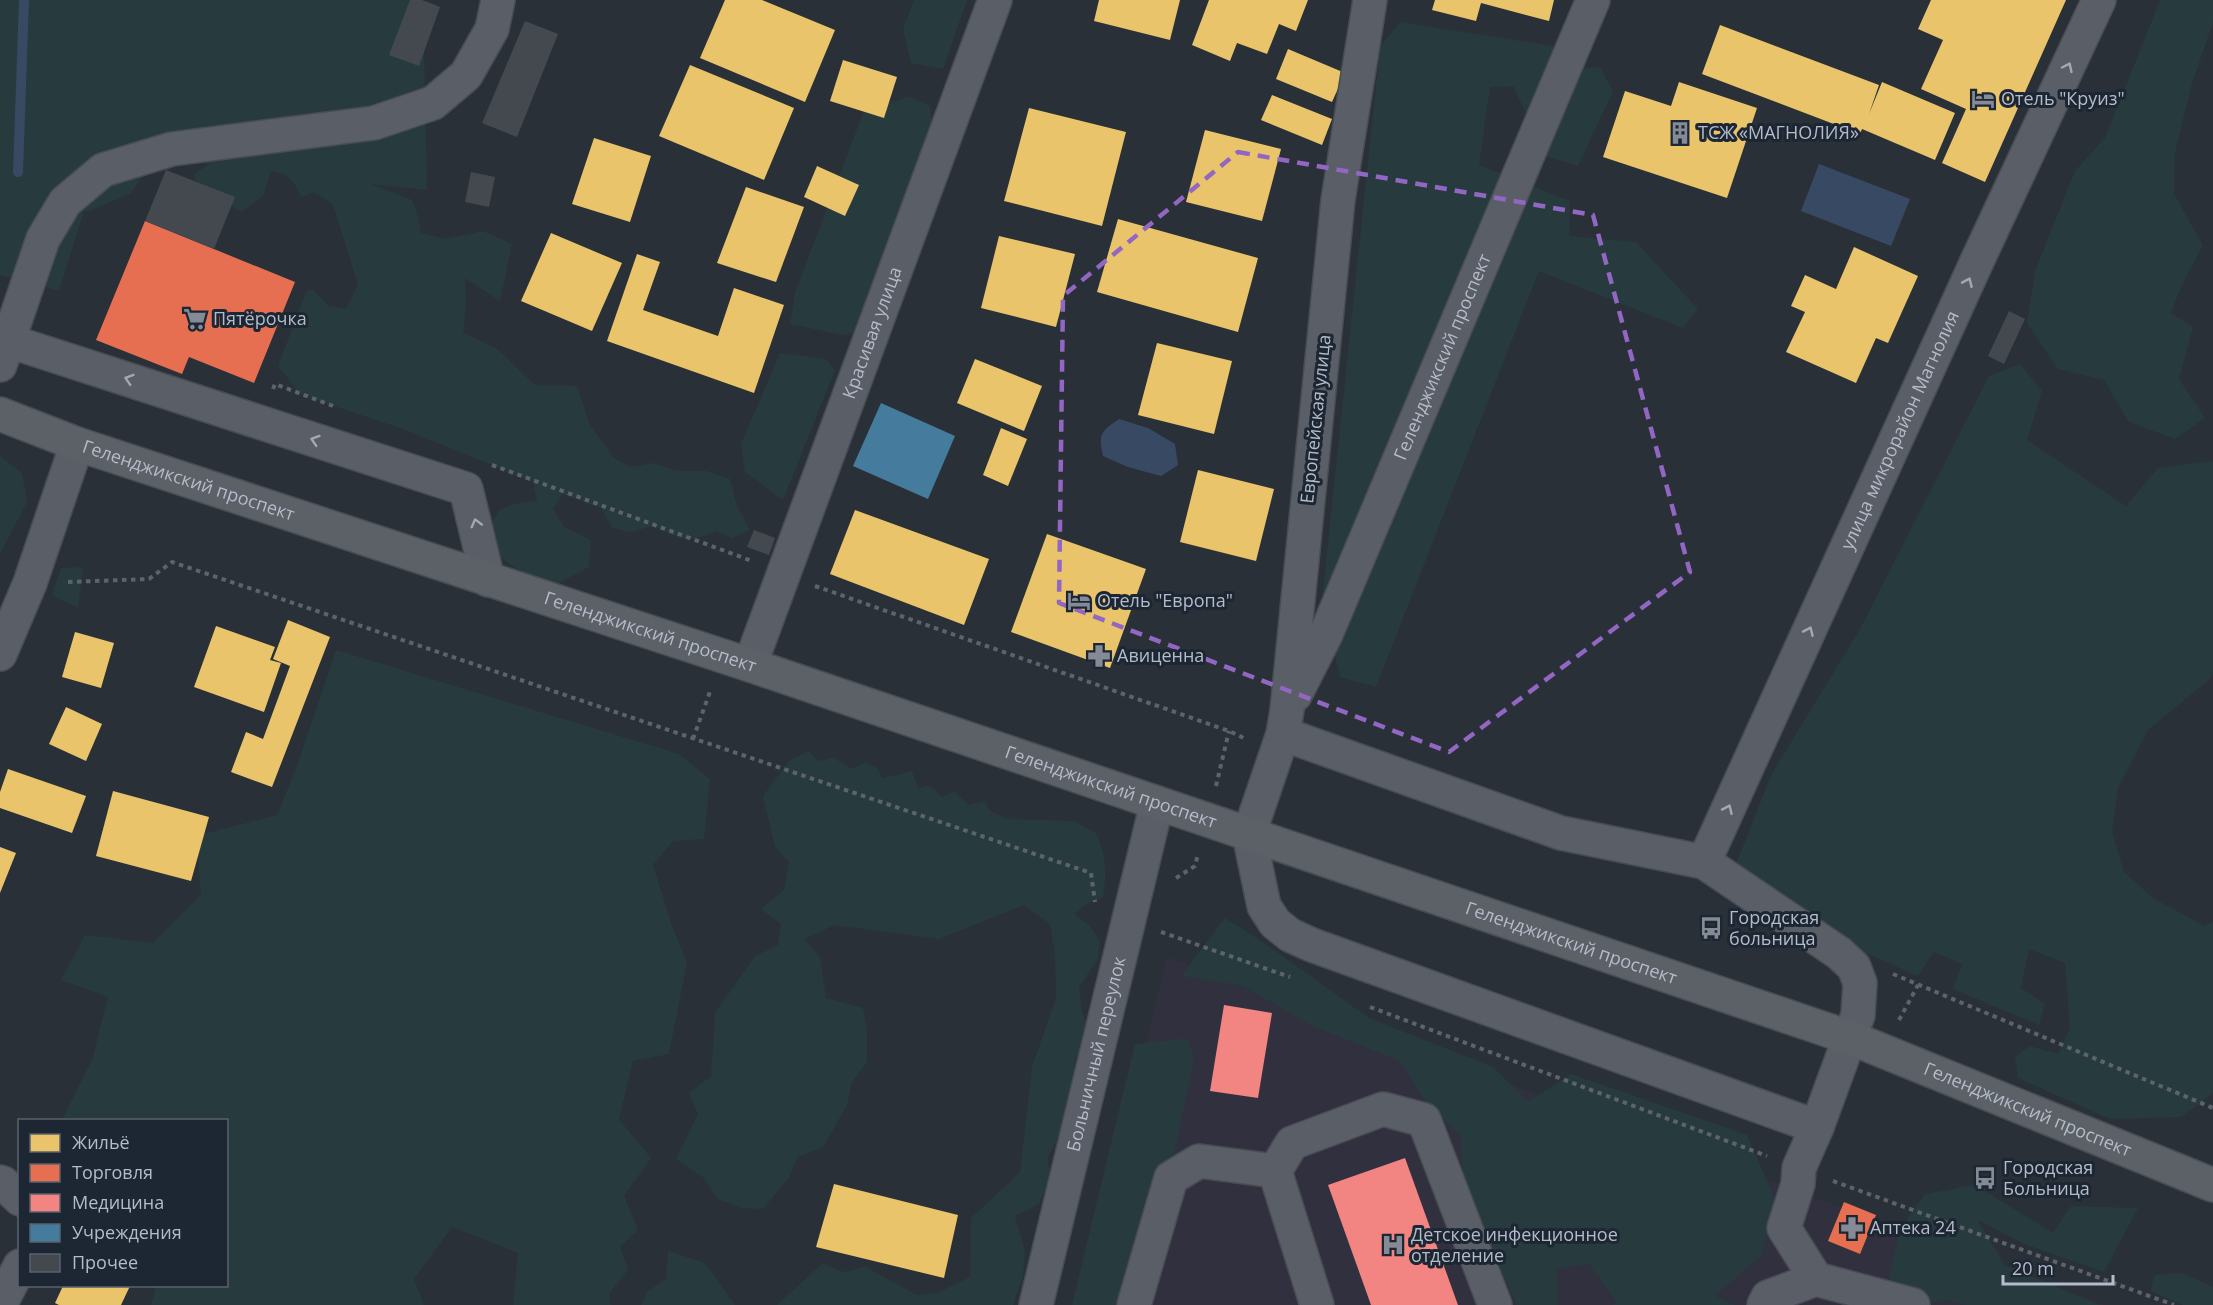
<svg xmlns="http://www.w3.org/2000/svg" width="2213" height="1305" font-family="'Open Sans',sans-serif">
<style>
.medical{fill:#31303e}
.green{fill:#273a3e}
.water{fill:#384963}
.homes{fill:#e9c46a}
.shops{fill:#e76f51}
.health{fill:#f28482}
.public{fill:#457b9d}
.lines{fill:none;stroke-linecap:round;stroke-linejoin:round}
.stream{stroke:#384963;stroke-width:10}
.building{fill:#444950}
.minor-casing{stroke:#484c53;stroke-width:36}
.major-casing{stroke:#484c55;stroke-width:36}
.path{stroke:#5d636a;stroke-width:4;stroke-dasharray:4.5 4.5;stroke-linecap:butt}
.minor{stroke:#5a5e66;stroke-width:33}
.major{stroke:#5c6168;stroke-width:33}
.oneway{stroke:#a2a9b5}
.marked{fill:none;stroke:#9266c3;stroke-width:4.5;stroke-dasharray:12 8;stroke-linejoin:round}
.labels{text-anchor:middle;stroke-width:6;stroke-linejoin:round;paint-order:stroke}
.poi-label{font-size:18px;fill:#b4bcc9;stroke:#1d2633;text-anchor:start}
.street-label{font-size:18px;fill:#b4bcc9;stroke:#1d2633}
</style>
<rect width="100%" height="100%" fill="#2a3038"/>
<!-- medical -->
<polygon class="medical" points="1167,957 2105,1305 1083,1305"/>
<!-- green -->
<g class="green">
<path d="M0,0H423L427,190L371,184L412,200L418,217L421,233L446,239L483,231L512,244L500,301L465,278L466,305L463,333L496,348L535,385L577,386L590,425L614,458L630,467L653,463L676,471H706L730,479L737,506L750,530L732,538L717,531C685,544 684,541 654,526L629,532L612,528L601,508L562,494L553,509L564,527L591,540L589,567L553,586L513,567L484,543C499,505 497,506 537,501L533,482L406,430L301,395L278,366L307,290H314L328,306L346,309L358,285L333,205L314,192L301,197C295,183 288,172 271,171L263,196L242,212L201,189L193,175L210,163L158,156L130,194L86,212L84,211L59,291L0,275Z"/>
<polygon points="914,0 967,0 943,69 911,63 903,29"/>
<polygon points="2160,0 2213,0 2213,22 2191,87 2175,153 2174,194 2203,245 2181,287 2171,313 2193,327 2179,379 2205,418 2175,439 2129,422 2104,380 2058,369 2027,323 2035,271 2075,171 2105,138"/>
<polygon points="1400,22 1553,46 1567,70 1600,67 1613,91 1578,166 1546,156 1513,86 1490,87 1479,165 1570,201 1569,236 1636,242 1698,309 1683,328 1539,271 1376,687 1340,677 1322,600 1380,47"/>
<polygon points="910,97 930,106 932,123 854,332 843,335 790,324 795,293 865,108"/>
<polygon points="780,353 826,359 835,370 783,500 745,472 741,444"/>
<polygon points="2020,364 2042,391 2027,440 2126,506 2158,468 2213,461 2213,674 2211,678 2148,730 2118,788 2112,832 2124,872 2153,898 2204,926 2213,921 2213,1093 2181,1117 2110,1119 2018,1078 2015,1057 2030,1046 2058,1054 2070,1028 2065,963 2029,949 2021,988 2045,1004 2039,1025 1953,989 1962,964 1934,952 1918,976 1861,951 1733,872 1771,775 1859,631 1989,376"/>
<polygon points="0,456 22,473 27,502 0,554"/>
<polygon points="83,567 78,608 52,595 61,568"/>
<polygon points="336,650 679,754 710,779 704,839 673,841 653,865 672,926 687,962 669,1054 633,1061 619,1119 651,1158 624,1196 638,1230 620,1247 628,1270 609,1294 611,1305 513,1305 518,1253 452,1227 414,1279 424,1305 151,1305 156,1286 226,1286 226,1120 71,1120 63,1118 92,1060 108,997 61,980 85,935 153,943 201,895 196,836 277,815 297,766"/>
<path d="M808,751L819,761L834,758L852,769L865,762L877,768L883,778L912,771L918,788L930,785L942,797L954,791L969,805L985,801L989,810L1006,819L1074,821L1096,833C1106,855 1107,874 1103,897L1085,905L1075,914L1090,926L1100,941L1098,959L1079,987L1082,1012L1089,1029L1075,1061L1073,1083L1063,1128L1047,1159C1054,1177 1046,1187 1039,1204L1015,1216L1025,1251L1023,1276L1013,1305H777L823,1263L843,1272L866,1267L917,1295L939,1292L970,1277L971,1218L1020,1172L1032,1067L1056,998L1055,955L1050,924L1024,905L939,939L834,925L805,939L820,958L826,998L863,1008L867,1031V1062L852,1082L847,1105L824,1146L798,1157L788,1179L763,1209L741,1208L718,1199L704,1178L676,1159L698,1114L689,1093L711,1076L715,1013L755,956L778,945L781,924L761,909L784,890L789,862L775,847L763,796L789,761Z"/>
<polygon points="1225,918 1257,938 1369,1018 1493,1067 1528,1102 1571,1074 1747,1135 1776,1202 1761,1256 1715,1296 1736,1305 1613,1305 1616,1302 1589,1264 1557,1269 1557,1305 1517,1305 1464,1187 1460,1135 1425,1101 1400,1061 1310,1025 1243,986 1181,976"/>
<polygon points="1188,1038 1194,1060 1142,1305 1072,1305 1135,1044"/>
<polygon points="1975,1185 2053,1233 2071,1206 2138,1208 2104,1272 2024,1244 1978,1220 2005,1265 2100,1305 1965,1305 1950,1300 1918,1303 1889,1279 1900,1229 1925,1194"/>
<polygon points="668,1251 705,1263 735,1305 641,1305 648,1291 666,1279"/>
<polygon points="2182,1273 2213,1287 2213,1305 2183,1305 2151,1291 2154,1275"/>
</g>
<!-- water -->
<g class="water">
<polygon points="1819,164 1910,199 1891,246 1801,211"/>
<path d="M1119,419L1148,428L1175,444L1178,465L1161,476L1128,467L1103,456C1098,434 1101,431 1119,419Z"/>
</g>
<!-- homes -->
<g class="homes">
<polygon points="725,0 762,0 835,30 805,102 700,58"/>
<polygon points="1099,0 1180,0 1170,40 1094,21"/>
<polygon points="1209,0 1308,0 1296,31 1279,24 1267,54 1237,43 1230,61 1192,45"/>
<polygon points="1435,0 1554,0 1549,21 1481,3 1476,21 1432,10"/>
<polygon points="1931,0 2066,0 1985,182 1942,163 1966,109 1921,89 1943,40 1918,29"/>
<polygon points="1720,25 1879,85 1869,114 1882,82 1955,113 1935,160 1862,129 1860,134 1702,74"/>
<polygon points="1288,49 1345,73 1332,102 1276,79"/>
<polygon points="843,60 897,77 884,118 830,101"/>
<polygon points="690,65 794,108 764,180 659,136"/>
<polygon points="1679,82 1757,108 1727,198 1603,157 1625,91 1671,106"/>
<polygon points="1272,95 1332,119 1322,145 1261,120"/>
<polygon points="1029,108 1126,132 1102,226 1004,201"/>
<polygon points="1205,130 1281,149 1262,221 1186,202"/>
<polygon points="594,138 651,156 630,222 572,204"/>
<polygon points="817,166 859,185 845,216 804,197"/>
<polygon points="746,187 804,207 776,282 717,263"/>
<polygon points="1118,219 1258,258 1238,332 1097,292"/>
<polygon points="551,233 622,263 592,331 521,301"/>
<polygon points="999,236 1075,254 1056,327 981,308"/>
<polygon points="1854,247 1918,276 1888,343 1876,338 1856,383 1786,352 1805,312 1791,306 1805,275 1836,289"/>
<polygon points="637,254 660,262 643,310 718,336 734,288 784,305 754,393 607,341"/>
<polygon points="1157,343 1232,361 1214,434 1138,415"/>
<polygon points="975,359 1042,386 1024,431 957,403"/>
<polygon points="1001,428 1027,439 1008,486 983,475"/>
<polygon points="1198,470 1274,489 1256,561 1180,542"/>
<polygon points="855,510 989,559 964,625 830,574"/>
<polygon points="1047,534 1146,569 1110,668 1011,632"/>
<polygon points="288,620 330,637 272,787 231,772 246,732 263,739 290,666 273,659"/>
<polygon points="216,626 275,647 270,660 281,663 264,712 194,687"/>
<polygon points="75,632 114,643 101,688 62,677"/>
<polygon points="66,707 102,724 86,761 49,744"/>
<polygon points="8,769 86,796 72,833 0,808 0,792"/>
<polygon points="113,791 209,817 191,881 96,856"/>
<polygon points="0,847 16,853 0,893"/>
<polygon points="834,1184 958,1215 944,1278 816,1247"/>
<polygon points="63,1286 130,1286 121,1305 59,1305 55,1303"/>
</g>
<!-- shops -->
<g class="shops">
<polygon points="145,221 295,282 254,383 189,357 182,374 96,340"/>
<polygon points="1844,1202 1876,1215 1860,1254 1828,1241"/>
</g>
<!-- health -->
<g class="health">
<polygon points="1224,1005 1272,1013 1258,1098 1210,1091"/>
<polygon points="1405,1158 1458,1305 1371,1305 1328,1185"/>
</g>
<!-- public -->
<polygon class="public" points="881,403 955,436 928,499 853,466"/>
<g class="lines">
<!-- stream -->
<polyline class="stream" points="18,172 24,0"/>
</g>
<!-- building -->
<g class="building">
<polygon points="410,0 422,0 440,7 419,66 389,55"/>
<polygon points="525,21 558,34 517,137 482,123"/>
<polygon points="166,170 235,197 214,249 145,221"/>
<polygon points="471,172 495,177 489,207 465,202"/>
<polygon points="2009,311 2025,319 2004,364 1988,356"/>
<polygon points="754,530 775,538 769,555 747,547"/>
</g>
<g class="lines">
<!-- minor casing -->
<g class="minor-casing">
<g id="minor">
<polyline points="1370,0 1338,200 1287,710 1283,734 1249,834 1264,906 1275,923 1290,935 1312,945 1817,1127"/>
<polyline points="9,341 466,489 488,580"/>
<polyline points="0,365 43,239 65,202 103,170 172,149 374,123 433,103 466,75 492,29 498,0"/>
<polyline points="0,654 30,583 77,444"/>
<path id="s1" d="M750,665L995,0"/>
<path id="s2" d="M1295,695L1326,634L1593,0"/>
<polyline points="1283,734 1561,833 1704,862 1839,953 1854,967 1860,983 1858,1015 1817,1127 1799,1168 1798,1184 1784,1228 1816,1279 1913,1305"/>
<path id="s3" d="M1704,862L1978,259L2099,0"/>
<polyline points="0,1182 3,1183 20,1199"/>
<polyline points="0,1305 20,1266"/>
<path id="s4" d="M1036,1305L1157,803"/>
<polyline points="1134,1305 1171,1178 1199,1161 1275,1171"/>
<polyline points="1317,1305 1275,1171 1292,1143 1383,1109 1424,1120 1495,1305"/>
<polyline points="1764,1305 1768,1297 1816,1279"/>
</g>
</g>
<!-- major casing -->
<g class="major-casing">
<g id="major">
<path id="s5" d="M0,414L77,444L750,665L1851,1038L2213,1185"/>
</g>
</g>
<!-- path -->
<g class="path">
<polyline points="273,389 275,384 333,406"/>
<polyline points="492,465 752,561"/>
<polyline points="68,582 149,579 172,562 1091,873 1095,902"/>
<polyline points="815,586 1229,731 1246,739"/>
<polyline points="693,739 711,689"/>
<polyline points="1216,786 1229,731"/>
<polyline points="1176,878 1195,866 1198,854"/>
<polyline points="1161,932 1290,977"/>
<polyline points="1893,974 2213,1108"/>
<polyline points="1370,1007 1767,1156"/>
<polyline points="1899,1020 1918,985"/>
<polyline points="1833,1181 2174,1305"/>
</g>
<!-- minor -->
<use href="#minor" class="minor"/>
<!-- major -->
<use href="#major" class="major"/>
</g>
<!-- one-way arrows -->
<defs><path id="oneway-chevron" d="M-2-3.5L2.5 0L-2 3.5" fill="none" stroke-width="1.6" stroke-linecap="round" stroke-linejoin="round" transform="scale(1.5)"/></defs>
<g class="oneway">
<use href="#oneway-chevron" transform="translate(2068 67) rotate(-65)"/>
<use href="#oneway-chevron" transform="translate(1968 282) rotate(-66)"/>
<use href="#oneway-chevron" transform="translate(129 379) rotate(-162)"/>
<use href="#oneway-chevron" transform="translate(315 440) rotate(-162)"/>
<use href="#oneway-chevron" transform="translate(476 523) rotate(-105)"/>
<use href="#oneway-chevron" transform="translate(1809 631) rotate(-66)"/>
<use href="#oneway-chevron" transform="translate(1728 809) rotate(-66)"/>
</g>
<!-- marked area -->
<path class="marked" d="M1238,152L1593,215L1690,572L1449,752L1059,603L1063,296Z"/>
<!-- icons -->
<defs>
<g id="hotel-bare" transform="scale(1.8)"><path d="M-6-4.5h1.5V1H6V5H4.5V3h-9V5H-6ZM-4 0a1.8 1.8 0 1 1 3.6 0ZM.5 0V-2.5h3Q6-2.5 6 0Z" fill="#848b96" stroke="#1d2633" stroke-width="2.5" paint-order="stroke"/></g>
<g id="building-bare" transform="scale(1.8)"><path d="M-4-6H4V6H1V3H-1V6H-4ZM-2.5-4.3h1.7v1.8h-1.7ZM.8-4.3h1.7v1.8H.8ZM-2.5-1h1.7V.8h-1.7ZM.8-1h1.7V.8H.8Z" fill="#848b96" stroke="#1d2633" stroke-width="2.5" paint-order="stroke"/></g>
<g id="supermarket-bare" transform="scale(1.8)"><path d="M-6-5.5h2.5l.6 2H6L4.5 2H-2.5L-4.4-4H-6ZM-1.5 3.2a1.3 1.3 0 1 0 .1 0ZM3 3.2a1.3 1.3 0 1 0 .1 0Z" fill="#848b96" stroke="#1d2633" stroke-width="2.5" paint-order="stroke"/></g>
<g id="pharmacy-bare" transform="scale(1.8)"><path d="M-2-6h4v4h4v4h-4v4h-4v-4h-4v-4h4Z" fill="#848b96" stroke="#1d2633" stroke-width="2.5" paint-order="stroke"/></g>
<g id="bus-bare" transform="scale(1.8)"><path d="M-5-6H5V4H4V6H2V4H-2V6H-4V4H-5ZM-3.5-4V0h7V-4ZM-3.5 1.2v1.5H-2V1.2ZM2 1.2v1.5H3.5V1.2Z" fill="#848b96" stroke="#1d2633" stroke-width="2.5" paint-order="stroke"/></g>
<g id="hospital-bare" transform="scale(1.8)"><path d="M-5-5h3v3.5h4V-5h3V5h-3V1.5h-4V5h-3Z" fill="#848b96" stroke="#1d2633" stroke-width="2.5" paint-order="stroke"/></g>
</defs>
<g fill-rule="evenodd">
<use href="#hotel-bare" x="1983" y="99"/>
<use href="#building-bare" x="1680" y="133"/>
<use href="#supermarket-bare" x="195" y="319"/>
<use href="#hotel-bare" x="1079" y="601"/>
<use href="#pharmacy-bare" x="1099" y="656"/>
<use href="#bus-bare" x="1711" y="928"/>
<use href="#bus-bare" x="1985" y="1178"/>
<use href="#pharmacy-bare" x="1852" y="1228"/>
<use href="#hospital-bare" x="1393" y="1245"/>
</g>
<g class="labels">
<!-- poi labels -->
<g class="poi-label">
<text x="2001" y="105">Отель "Круиз"</text>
<text x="1698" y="139">ТСЖ «МАГНОЛИЯ»</text>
<text x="213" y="325">Пятёрочка</text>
<text x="1097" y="607">Отель "Европа"</text>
<text x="1117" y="662">Авиценна</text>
<text x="1729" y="924">Городская<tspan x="1729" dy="21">больница</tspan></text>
<text x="2003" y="1174">Городская<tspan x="2003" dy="21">Больница</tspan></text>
<text x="1870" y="1234">Аптека 24</text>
<text x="1411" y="1241">Детское инфекционное<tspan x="1411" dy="21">отделение</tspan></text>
</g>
<!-- street labels -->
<g class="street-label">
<text dy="6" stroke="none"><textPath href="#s1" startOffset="354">Красивая улица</textPath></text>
<text dy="6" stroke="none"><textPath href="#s2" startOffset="369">Геленджикский проспект</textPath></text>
<text transform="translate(1316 419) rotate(-84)" y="6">Европейская улица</text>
<text dy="6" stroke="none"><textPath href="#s3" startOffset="474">улица микрорайон Магнолия</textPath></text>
<text dy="6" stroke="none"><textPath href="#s5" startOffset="200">Геленджикский проспект</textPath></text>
<text dy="6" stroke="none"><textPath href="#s5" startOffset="686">Геленджикский проспект</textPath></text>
<text dy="6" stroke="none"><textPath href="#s5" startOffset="1172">Геленджикский проспект</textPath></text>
<text dy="6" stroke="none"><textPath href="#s5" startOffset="1658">Геленджикский проспект</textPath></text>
<text dy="6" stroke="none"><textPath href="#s4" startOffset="258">Больничный переулок</textPath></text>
<text dy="6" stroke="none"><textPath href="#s5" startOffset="2144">Геленджикский проспект</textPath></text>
</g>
</g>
<!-- legend -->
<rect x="18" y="1119" width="210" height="168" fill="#1d2633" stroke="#59626f" stroke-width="1.5"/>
<rect x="30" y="1134" width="30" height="18" fill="#e9c46a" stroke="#59626f" stroke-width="1.5"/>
<text x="72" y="1149" font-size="18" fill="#b4bcc9">Жильё</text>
<rect x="30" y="1164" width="30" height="18" fill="#e76f51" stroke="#59626f" stroke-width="1.5"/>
<text x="72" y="1179" font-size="18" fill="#b4bcc9">Торговля</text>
<rect x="30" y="1194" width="30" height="18" fill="#f28482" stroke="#59626f" stroke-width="1.5"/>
<text x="72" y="1209" font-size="18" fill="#b4bcc9">Медицина</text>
<rect x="30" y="1224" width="30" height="18" fill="#457b9d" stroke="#59626f" stroke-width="1.5"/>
<text x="72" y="1239" font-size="18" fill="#b4bcc9">Учреждения</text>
<rect x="30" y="1254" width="30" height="18" fill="#444950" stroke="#59626f" stroke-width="1.5"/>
<text x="72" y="1269" font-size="18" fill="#b4bcc9">Прочее</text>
<!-- scale -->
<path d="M2003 1275v9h110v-9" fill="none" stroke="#b4bcc9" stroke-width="3"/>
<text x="2012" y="1275" font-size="18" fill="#b4bcc9" stroke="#1d2633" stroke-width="4.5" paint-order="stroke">20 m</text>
</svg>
